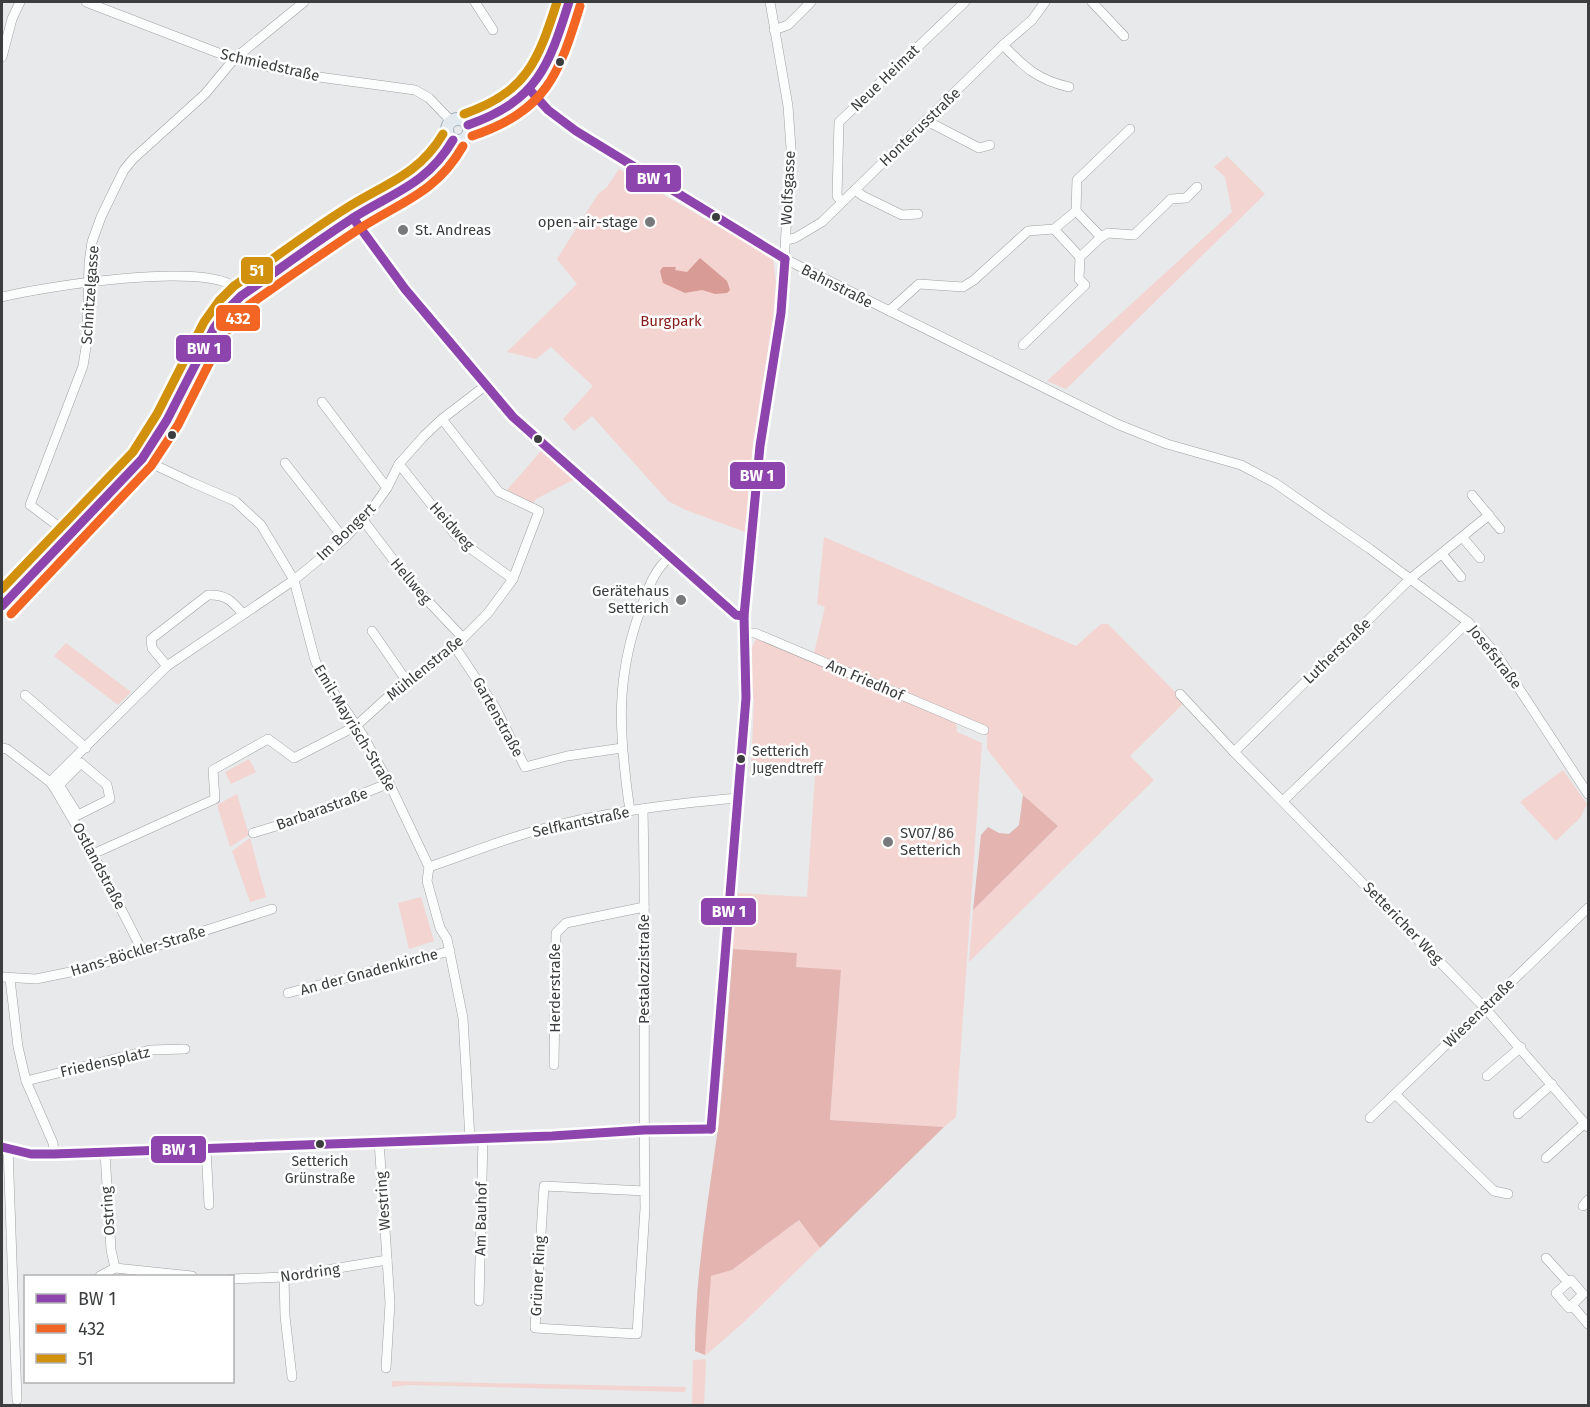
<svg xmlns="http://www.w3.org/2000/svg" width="1590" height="1407" font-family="'Fira Sans',sans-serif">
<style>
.green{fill:#f4d4d1}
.forest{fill:#e4b4b0}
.water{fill:#d89b95}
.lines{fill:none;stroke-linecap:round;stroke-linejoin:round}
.minor-casing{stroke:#9fa1a2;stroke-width:10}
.major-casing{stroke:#a2b1bb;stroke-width:14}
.minor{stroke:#fbfcfc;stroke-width:9}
.major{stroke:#e2eaef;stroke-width:12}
.bus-1-casing{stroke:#fff;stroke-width:14}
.bus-2-casing{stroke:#fff;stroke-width:14}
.bus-3-casing{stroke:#fff;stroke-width:14}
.bus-1{stroke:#8e44ad;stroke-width:9}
.bus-2{stroke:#f26522;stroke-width:9}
.bus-3{stroke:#d1910c;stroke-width:9}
.bus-dot{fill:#3b3d3e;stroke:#fff;stroke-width:2}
.poi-dot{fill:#77797b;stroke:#fff;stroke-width:2}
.labels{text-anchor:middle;stroke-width:5;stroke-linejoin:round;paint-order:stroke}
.bus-label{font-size:14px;fill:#3b3d3e;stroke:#fff;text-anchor:start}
.street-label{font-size:15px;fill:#3b3d3e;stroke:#fff}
.poi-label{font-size:15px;fill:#3b3d3e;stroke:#fff;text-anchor:end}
.park-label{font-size:15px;fill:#851c1a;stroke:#fff}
.line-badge{stroke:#fff;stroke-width:2}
.badge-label{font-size:16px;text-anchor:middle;font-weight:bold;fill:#fff}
</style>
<rect width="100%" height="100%" fill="#e7e9eb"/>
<!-- green -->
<g class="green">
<polygon points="1227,156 1265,194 1066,389 1047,381 1232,212 1225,177 1214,167"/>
<polygon points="619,169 773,258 776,282 773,320 753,443 745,532 686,510 668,501 592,416 574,431 563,419 593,386 551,347 536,359 507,352 577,284 557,259 598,194 607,187"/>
<polygon points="542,450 573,480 536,499 533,504 507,490"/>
<polygon points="824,537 1076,646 1101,624 1108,624 1185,702 1130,756 1154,780 969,962 973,910 1058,826 1023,795 987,749 987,728 814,653 825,607 817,604"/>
<polygon points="757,637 956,722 957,732 982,743 956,1117 944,1127 830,1120 841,971 795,967 797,954 733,949 734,919 738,893 807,897 815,775 751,770 754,699 749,688 751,649"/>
<polygon points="66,643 131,692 118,705 54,656"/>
<polygon points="249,759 256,772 231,784 225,772"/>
<polygon points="1563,770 1587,804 1580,818 1556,841 1520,802"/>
<polygon points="237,794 249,835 230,847 217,805"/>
<polygon points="250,838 266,897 250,902 232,851"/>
<polygon points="421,897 434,941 409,949 398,903"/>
<polygon points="799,1220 820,1248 744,1322 705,1356 710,1276 732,1270"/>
<polygon points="706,1359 704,1405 692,1405 693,1360"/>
<polygon points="392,1381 686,1387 685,1392 409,1385 392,1387"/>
</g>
<!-- forest -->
<g class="forest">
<polygon points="1023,795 1058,826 973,910 981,835 988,827 999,833 1009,834 1019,825"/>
<path d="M733,949L797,953L796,967L841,970L830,1120L944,1127L820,1248L799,1220L732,1270L711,1276L705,1355L695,1351C695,1276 708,1202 718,1128C725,1069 728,1009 733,949Z"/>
</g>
<!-- water -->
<polygon class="water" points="700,258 727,281 730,290 727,293 715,294 702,290 685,293 663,283 660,271 663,267 676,267 675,270 687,272"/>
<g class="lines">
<!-- minor casing -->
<g class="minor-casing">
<g id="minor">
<polyline points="86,2 234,59 304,75 415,90 429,98 451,121"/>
<polyline points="475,2 493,30"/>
<polyline points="1092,2 1124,36"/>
<polyline points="774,30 788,25 811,2"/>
<path d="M1003,45C1024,67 1038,80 1069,87"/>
<polyline points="2,57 12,19 20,2"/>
<polyline points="529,89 548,110 576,131 785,259 1117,424 1167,444 1241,465 1275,483 1370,549 1468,622 1497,655 1588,794"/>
<polyline points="927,121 979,148 990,145"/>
<polyline points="855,190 863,196 902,215 918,214"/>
<polyline points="842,202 837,196 839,122 965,2"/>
<polyline points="1076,211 1101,237"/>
<polyline points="353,218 405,289 513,417 736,615 744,616"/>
<polyline points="1054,229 1080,257"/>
<polyline points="786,240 795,238 822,222 1003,45 1032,20 1045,2"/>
<path d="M2,297C42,287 204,261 236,288C238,290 239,293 241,296"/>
<polyline points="889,311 919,284 963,287 974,280 1028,231 1054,229 1076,211 1077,180 1130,129"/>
<polyline points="1023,345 1085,285 1079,279 1080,257 1101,237 1108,233 1134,235 1171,199 1186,198 1197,187"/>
<polyline points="322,402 387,488"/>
<polyline points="142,459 191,482 235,501 261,525 294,580 315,660 321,674 362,734 389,783 429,867 427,881 440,928 447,939 463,1018 470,1139"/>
<polyline points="285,463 344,539"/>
<polyline points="399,464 454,533 470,548 513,579"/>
<polyline points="1472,495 1500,529"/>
<polyline points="363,520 411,583 463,638"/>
<polyline points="70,535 30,505 83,366 87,341 89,263 92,242 101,217 116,186 124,170 133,159 205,94 234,59 304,2"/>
<polyline points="1463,538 1480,558"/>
<polyline points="1442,554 1461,577"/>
<polyline points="372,631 408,683"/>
<polyline points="745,633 755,633 984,730"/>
<polyline points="455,647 495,707 525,767 567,756 622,748"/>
<path d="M167,666L152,648L151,639L208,595C226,594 232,601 243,614"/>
<polyline points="1180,694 1234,752 1485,1008 1588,1127"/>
<polyline points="25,695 86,748"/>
<polyline points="2,748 7,749 50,782 55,789 93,854 143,952"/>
<polyline points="1234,752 1410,579 1489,515"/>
<polygon points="81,763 107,785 110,799 78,815 59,785"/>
<polyline points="50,782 167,666 294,580 344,539 372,509 387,488 399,464 424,436 442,419 485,386"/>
<polyline points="1283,801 1468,622"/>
<path d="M643,809C646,942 643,1075 645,1208L637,1334L535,1328L544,1186L645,1191"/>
<path d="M630,811C619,735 614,677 643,603C649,586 655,569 670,557"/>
<polyline points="253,833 306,817 389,783"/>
<polyline points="93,854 215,799 213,770 268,739 294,758 356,726 389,696 455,647 463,638 488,613 513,579 539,511 499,492 442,419"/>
<path d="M429,867C465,855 501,840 538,830C603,812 671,804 738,798"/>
<polyline points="2,977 36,979 85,969 272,909"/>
<polyline points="10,979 18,1047 26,1081 53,1143 54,1154"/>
<polyline points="288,993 450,951"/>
<polyline points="554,1065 556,933 566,923 644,907"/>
<polyline points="1487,1076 1521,1047"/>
<polyline points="26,1081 150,1050 185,1049"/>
<polyline points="1395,1094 1494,1191 1508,1194"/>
<polyline points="1518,1114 1552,1084"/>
<polyline points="1370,1118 1588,908"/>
<polyline points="379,1141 390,1303 386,1368"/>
<polyline points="2,1147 31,1154 54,1154 552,1136 644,1130 711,1129 746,698 744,616 760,446 781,313 791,148 788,106 770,2"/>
<polyline points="8,1148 17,1400"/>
<polyline points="206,1148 209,1205"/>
<polyline points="105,1153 111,1250 115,1268"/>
<polyline points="1546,1158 1585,1123"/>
<polyline points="1583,1206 1588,1200"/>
<polyline points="1546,1258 1568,1282"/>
<polyline points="115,1268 192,1276"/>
<polyline points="100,1276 115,1268"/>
<polyline points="284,1277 285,1316 292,1377"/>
<polyline points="232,1279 284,1277 387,1260"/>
<polygon points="1571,1280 1583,1294 1569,1308 1556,1293"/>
<polyline points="479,1301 483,1138"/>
<polyline points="1572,1305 1588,1324"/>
</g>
</g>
<!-- major casing -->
<g class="major-casing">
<g id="major">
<circle cx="458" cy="130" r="11"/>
<path d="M468,125C502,115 535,92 550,59C558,41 563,21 569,2"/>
<path d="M2,606L142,459L167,420L214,328L228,309L241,296C277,271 314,245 350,220C388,194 431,186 453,140"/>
</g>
</g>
<!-- minor -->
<use href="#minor" class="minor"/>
<!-- major -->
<use href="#major" class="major"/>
<!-- bus-1 casing -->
<g class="bus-1-casing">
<g id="bus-1">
<polyline points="529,89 548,110 576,131 785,259"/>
<path d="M468,125C537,101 549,66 569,2"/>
<polyline points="353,218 405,289 513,417 736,615 744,616"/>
<path d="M2,606L142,459L167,420L214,328L228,309L241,296C277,271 313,244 350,220C391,193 426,186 453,140"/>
<polyline points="711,1129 746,698 744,616 760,446 781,313 785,259"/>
<polyline points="2,1147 31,1154 54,1154 552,1136 644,1130 711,1129"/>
</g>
</g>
<!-- bus-2 casing -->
<g class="bus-2-casing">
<g id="bus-2">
<path d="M472,136C546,111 559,75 580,6"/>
<path d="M11,614L151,466L178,425L224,334L249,305C284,280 320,255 356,231C399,202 435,195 463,146"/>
</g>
</g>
<!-- bus-3 casing -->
<g class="bus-3-casing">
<g id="bus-3">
<path d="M464,114C527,92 538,61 557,2"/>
<path d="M2,589L133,452L157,414L204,322L219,301L234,286C271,261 307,233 345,209C384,184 418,176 443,134"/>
</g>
</g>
<!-- bus-1 -->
<use href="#bus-1" class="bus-1"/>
<!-- bus-2 -->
<use href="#bus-2" class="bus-2"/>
<!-- bus-3 -->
<use href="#bus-3" class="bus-3"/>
</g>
<!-- markers -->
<g class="bus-dot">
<circle cx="560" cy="62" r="5"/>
<circle cx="716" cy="217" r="5"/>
<circle cx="172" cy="435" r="5"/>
<circle cx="538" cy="439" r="5"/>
<circle cx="741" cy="759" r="5"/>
<circle cx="320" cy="1144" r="5"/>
</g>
<g class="poi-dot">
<circle cx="650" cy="222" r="6"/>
<circle cx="403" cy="230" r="6"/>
<circle cx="681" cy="600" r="6"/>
<circle cx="888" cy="842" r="6"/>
</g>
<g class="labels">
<!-- bus labels -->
<g class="bus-label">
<text x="752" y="756">Setterich<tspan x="752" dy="17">Jugendtreff</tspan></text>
<text x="320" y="1166" text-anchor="middle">Setterich<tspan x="320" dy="17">Grünstraße</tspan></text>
</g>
<!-- street labels -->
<g class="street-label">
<text transform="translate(270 65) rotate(13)" y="5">Schmiedstraße</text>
<text transform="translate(885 78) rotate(-44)" y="5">Neue Heimat</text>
<text transform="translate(920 127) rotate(-44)" y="5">Honterusstraße</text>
<text transform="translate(788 188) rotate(-87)" y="5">Wolfsgasse</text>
<text transform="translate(837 286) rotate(27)" y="5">Bahnstraße</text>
<text transform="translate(90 295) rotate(-86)" y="5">Schnitzelgasse</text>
<text transform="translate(452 526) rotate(48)" y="5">Heidweg</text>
<text transform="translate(346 532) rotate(-44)" y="5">Im Bongert</text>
<text transform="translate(411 581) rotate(50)" y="5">Hellweg</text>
<text transform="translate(1337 651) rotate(-44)" y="5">Lutherstraße</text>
<text transform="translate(1495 657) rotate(52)" y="5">Josefstraße</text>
<text transform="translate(425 668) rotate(-39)" y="5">Mühlenstraße</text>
<text transform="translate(865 680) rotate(23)" y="5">Am Friedhof</text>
<text transform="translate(498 717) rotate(61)" y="5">Gartenstraße</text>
<text transform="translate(355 728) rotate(59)" y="5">Emil-Mayrisch-Straße</text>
<text transform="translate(322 809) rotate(-20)" y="5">Barbarastraße</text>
<text transform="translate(581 822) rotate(-12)" y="5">Selfkantstraße</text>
<text transform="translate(99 866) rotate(62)" y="5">Ostlandstraße</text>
<text transform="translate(1403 923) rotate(46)" y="5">Settericher Weg</text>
<text transform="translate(138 951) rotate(-17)" y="5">Hans-Böckler-Straße</text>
<text transform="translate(644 969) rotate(-90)" y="5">Pestalozzistraße</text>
<text transform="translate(369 972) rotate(-15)" y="5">An der Gnadenkirche</text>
<text transform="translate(555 988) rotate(-90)" y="5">Herderstraße</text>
<text transform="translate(1479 1013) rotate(-44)" y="5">Wiesenstraße</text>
<text transform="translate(105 1062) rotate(-13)" y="5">Friedensplatz</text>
<text transform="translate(383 1201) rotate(-94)" y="5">Westring</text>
<text transform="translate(108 1211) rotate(-94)" y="5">Ostring</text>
<text transform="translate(481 1219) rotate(-89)" y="5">Am Bauhof</text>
<text transform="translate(310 1273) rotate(-8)" y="5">Nordring</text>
<text transform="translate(538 1276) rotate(-87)" y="5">Grüner Ring</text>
</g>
<!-- poi labels -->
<g class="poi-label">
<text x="638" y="227">open-air-stage</text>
<text x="415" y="235" text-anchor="start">St. Andreas</text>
<text x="669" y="596">Gerätehaus<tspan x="669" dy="17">Setterich</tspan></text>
<text x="900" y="838" text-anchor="start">SV07/86<tspan x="900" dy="17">Setterich</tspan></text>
</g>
<!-- park labels -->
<g class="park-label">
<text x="671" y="326">Burgpark</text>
</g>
</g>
<g class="line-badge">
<rect x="625" y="164" width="57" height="29" rx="6" fill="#8e44ad"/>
<rect x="240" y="256" width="34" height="29" rx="6" fill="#d1910c"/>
<rect x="215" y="304" width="46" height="28" rx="6" fill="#f26522"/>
<rect x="175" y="334" width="57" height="29" rx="6" fill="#8e44ad"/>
<rect x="729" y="461" width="57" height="29" rx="6" fill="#8e44ad"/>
<rect x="700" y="897" width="57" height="29" rx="6" fill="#8e44ad"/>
<rect x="150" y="1135" width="57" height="29" rx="6" fill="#8e44ad"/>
</g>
<g class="badge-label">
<text x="654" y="184">BW 1</text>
<text x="257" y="276">51</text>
<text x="238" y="324">432</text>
<text x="204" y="354">BW 1</text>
<text x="757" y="481">BW 1</text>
<text x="729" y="917">BW 1</text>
<text x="179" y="1155">BW 1</text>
</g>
<!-- border -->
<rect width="1590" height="1407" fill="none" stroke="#3b3d3e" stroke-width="6"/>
<!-- legend -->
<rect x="24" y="1275" width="210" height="108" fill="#ffffff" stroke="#b1b1b2" stroke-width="1.5"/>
<rect x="36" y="1294" width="30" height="9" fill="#8e44ad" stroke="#b1b1b2" stroke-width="1.5"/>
<text x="78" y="1305" font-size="18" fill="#3b3d3e">BW 1</text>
<rect x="36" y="1324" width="30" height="9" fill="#f26522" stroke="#b1b1b2" stroke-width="1.5"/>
<text x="78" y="1335" font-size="18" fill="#3b3d3e">432</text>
<rect x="36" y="1354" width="30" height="9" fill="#d1910c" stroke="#b1b1b2" stroke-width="1.5"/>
<text x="78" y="1365" font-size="18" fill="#3b3d3e">51</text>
</svg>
